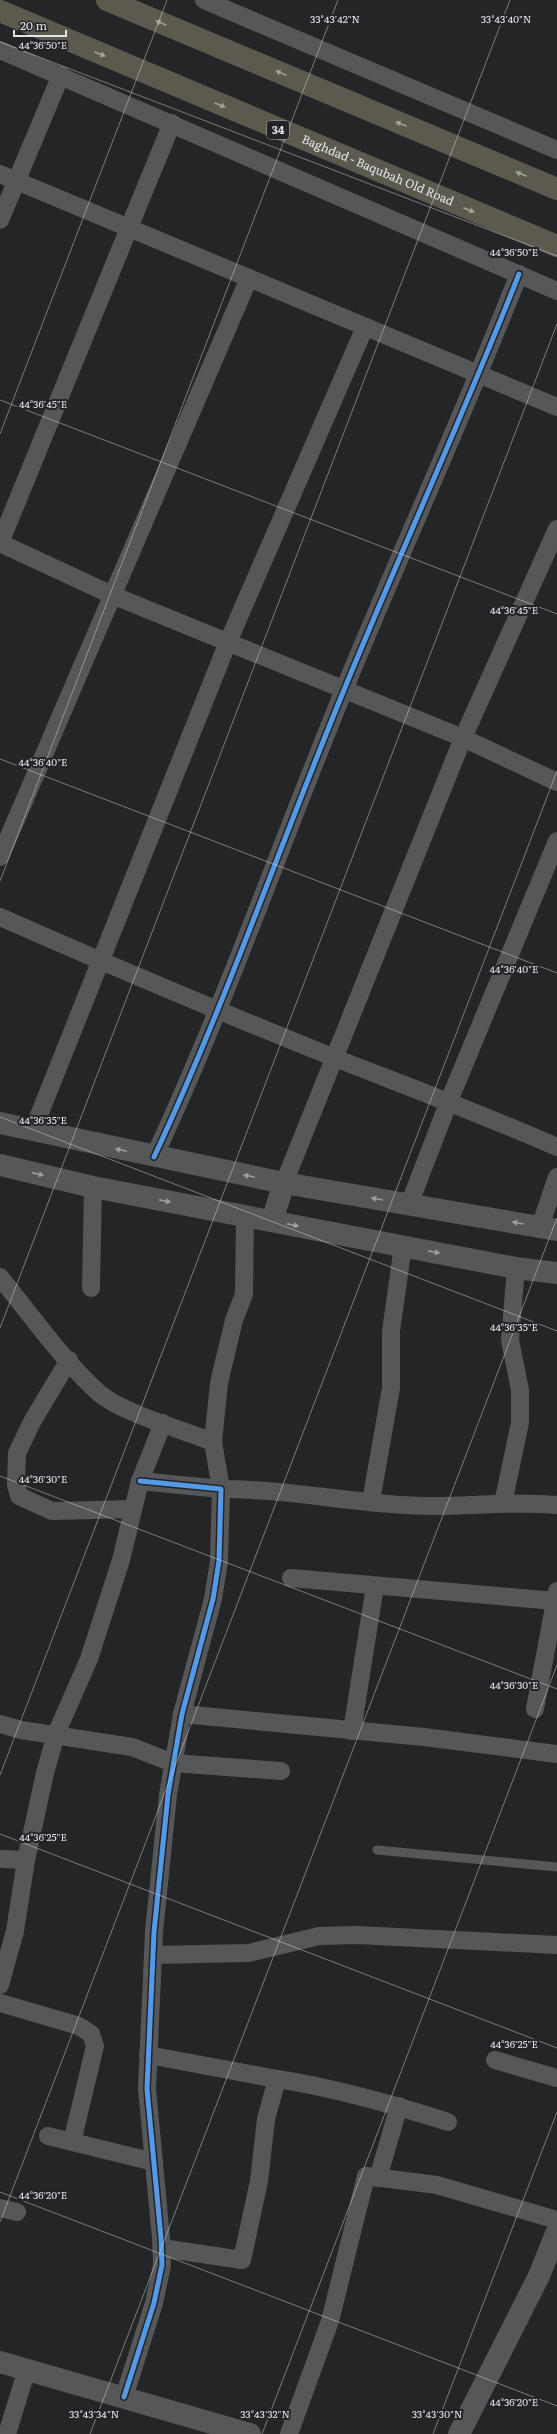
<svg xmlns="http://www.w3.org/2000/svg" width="557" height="2434" font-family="Literata,serif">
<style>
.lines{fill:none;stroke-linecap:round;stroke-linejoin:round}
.service{stroke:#565759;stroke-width:9}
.minor{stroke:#565759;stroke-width:18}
.tertiary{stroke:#565759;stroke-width:22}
.trunk{stroke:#5c5a4e;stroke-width:22}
.cycleway-casing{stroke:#232428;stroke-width:8}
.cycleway{stroke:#5399e6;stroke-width:5}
.oneway{fill:#a0a09b}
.oneway2{fill:#9d9ea0}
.ticks{fill:none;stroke:#e4e5e8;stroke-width:1;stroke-opacity:0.45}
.labels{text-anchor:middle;stroke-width:4;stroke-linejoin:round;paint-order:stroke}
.shield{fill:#232428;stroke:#aaabae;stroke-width:1}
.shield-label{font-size:11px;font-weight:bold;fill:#e4e5e8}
.street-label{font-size:12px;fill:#e4e5e8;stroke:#232428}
.ticks-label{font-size:10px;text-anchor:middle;fill:#e4e5e8;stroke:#232428;stroke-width:4;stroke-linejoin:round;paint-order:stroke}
</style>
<rect width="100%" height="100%" fill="#242527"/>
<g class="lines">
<!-- service -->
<polyline class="service" points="377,1850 557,1867"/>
<!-- minor -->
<g class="minor">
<polyline points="204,0 557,150"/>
<polyline points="0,50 557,291"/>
<polyline points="0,174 557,407"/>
<polyline points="0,220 61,75"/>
<polyline points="0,543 112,595 463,738 557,782"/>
<polyline points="0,543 172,123"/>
<polyline points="0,857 249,278"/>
<path d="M0,917C111,966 223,1013 335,1058C409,1087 484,1115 557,1147"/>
<polyline points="33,1130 228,642 365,327"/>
<path d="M154,1157C225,1005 280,845 344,690C401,551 464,414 519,274"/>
<polyline points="284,1183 463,738 557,529"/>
<polyline points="409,1205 449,1101 557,841"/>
<polyline points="540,1227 557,1177"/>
<path d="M0,1277C30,1314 64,1362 99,1393C122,1413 183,1430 213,1442L221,1489C293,1489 364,1506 436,1506C476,1506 516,1501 557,1505"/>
<polyline points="91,1288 93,1187"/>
<polyline points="69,1360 33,1420 17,1453 16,1485 19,1496 52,1511 133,1509"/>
<polyline points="213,1442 219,1383 234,1320 244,1294 245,1216"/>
<polyline points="371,1501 391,1388 391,1331 403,1246"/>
<polyline points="503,1503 520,1423 520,1390 510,1340 516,1268"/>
<polyline points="291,1578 555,1601"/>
<polyline points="535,1709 557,1591"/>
<polyline points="182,1714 424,1737 557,1754"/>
<polyline points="0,1724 21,1730 132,1747 173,1763 281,1771"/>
<polyline points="352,1731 375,1586"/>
<polyline points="0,1859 26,1860"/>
<polyline points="154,1955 249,1953 319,1936 358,1935 557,1945"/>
<polyline points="0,1985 15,1931 26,1860 45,1773 56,1734 89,1659 121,1560 140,1481 163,1423"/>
<polyline points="0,2003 79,2026 91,2034 95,2046 72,2142"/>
<polyline points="148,2055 277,2079 266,2119 259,2181 242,2260 162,2248"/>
<polyline points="495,2060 557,2078"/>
<path d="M277,2079C336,2088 392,2104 448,2122"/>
<polyline points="48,2136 154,2162"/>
<polyline points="378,2178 399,2106"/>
<polyline points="0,2208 17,2212"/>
<polyline points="124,2397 154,2303 162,2265 161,2238 147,2089 154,1932 168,1795 182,1714 213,1599 219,1561 221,1489 140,1481"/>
<polyline points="7,2434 27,2369"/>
<polyline points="289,2434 330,2321 366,2176 437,2185 557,2220"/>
</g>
<!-- tertiary -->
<g class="tertiary">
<polyline points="0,1123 284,1183 557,1230"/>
<polyline points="0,1165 93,1187 516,1268 557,1273"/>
<polyline points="272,1221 284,1183"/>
<polyline points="0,2362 250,2434"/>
<polyline points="459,2434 539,2276 557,2231"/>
</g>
<!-- trunk -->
<g class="trunk">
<polyline points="107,0 557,189"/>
<path id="s1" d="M0,11L557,246"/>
</g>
<!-- cycleway casing -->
<g class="cycleway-casing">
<g id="cycleway">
<path d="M154,1157C225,1005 280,845 344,690C401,551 464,414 519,274"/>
<polyline points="124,2397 154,2303 162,2265 161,2238 147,2089 154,1932 168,1795 182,1714 213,1599 219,1561 221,1489 140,1481"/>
</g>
</g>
<!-- cycleway -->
<use href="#cycleway" class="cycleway"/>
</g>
<!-- one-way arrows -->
<defs><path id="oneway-solid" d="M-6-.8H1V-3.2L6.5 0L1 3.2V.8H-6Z"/></defs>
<g class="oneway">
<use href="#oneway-solid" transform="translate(161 23) rotate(-157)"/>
<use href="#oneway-solid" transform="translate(100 54) rotate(23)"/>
<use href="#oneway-solid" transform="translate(281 73) rotate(-157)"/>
<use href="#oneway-solid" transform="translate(220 105) rotate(23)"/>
<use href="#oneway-solid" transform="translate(401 124) rotate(-157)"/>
<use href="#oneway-solid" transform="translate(521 174) rotate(-157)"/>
<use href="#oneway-solid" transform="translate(469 210) rotate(23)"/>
</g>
<g class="oneway2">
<use href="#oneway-solid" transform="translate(121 1150) rotate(-168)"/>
<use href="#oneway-solid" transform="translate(38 1174) rotate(13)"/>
<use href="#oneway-solid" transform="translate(249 1176) rotate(-168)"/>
<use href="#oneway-solid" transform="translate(377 1199) rotate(-170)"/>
<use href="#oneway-solid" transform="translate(165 1201) rotate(11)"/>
<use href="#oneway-solid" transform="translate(518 1223) rotate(-170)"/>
<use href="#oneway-solid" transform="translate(293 1225) rotate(11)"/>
<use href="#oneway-solid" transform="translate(434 1252) rotate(11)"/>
</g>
<!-- ticks -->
<path class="ticks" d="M0,42L557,256M0,400L557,614M0,434L167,0M0,759L557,973M0,881L338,0M0,1117L557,1331M0,1328L510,0M0,1476L557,1689M0,1775L557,324M0,1834L557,2048M0,2192L557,2406M0,2222L557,771M90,2434L557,1218M262,2434L557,1665M433,2434L557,2112"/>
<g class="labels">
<!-- shield labels -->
<rect class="shield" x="267" y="121" width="22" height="18" rx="3"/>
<g class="shield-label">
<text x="278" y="134">34</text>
</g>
<!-- street labels -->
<g class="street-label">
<text dy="4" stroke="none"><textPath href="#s1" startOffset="410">Baghdad - Baqubah Old Road</textPath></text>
</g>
</g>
<g class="ticks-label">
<text x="335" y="23">33°43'42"N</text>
<text x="506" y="23">33°43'40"N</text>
<text x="43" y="49">44°36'50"E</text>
<text x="514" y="256">44°36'50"E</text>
<text x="43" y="408">44°36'45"E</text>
<text x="514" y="614">44°36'45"E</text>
<text x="43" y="766">44°36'40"E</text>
<text x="514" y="973">44°36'40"E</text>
<text x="43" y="1124">44°36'35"E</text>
<text x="514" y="1331">44°36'35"E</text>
<text x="43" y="1483">44°36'30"E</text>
<text x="514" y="1689">44°36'30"E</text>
<text x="43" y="1841">44°36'25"E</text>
<text x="514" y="2048">44°36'25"E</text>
<text x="43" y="2199">44°36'20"E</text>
<text x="514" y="2406">44°36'20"E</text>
<text x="94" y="2418">33°43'34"N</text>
<text x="265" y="2418">33°43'32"N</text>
<text x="437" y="2418">33°43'30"N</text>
</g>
<!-- scale -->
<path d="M14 30v6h52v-6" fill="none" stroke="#e4e5e8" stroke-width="2"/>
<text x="20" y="30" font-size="12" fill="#e4e5e8" stroke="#232428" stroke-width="3" paint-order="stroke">20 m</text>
</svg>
